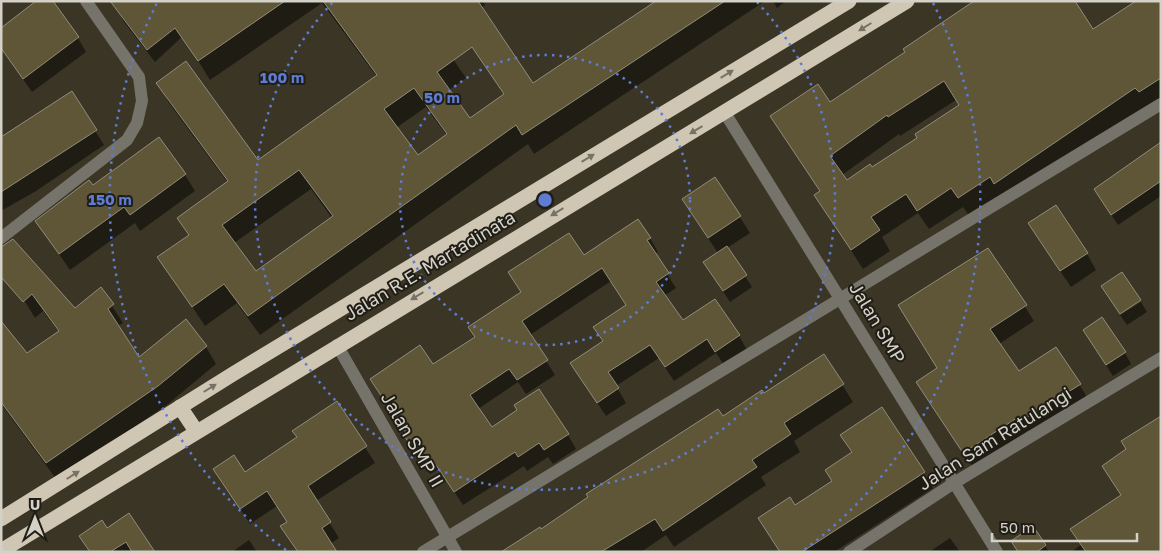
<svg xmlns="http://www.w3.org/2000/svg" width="1162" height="553" font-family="'Golos Text',sans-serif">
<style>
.shadow{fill:#0007;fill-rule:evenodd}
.building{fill:#5f5637;stroke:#918c7a;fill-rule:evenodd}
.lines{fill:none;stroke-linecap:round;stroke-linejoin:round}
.minor{stroke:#76736b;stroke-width:12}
.highway{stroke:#cfc6b4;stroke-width:15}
.oneway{fill:#777265}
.ring{fill:none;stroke:#5d7cd2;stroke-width:2.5;stroke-dasharray:2.5 5}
.labels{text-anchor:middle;stroke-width:4;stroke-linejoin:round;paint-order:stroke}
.street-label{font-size:18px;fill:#d4d1c7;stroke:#1f1d16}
.centre{fill:#5d7cd2;stroke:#1f1d16;stroke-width:2.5}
.ring-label{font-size:15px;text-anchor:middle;font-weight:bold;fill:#5d7cd2;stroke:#1f1d16;stroke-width:4;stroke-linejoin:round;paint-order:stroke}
</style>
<rect width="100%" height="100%" fill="#3a3525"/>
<!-- shadow -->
<g class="shadow">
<path d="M235,1H413L466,78L449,90L470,120L504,95L448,1H483L485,5L481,8L532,85L659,1H765L534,154L528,144L260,335L237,303L205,326L159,257L189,236L178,218L228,183L169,103L158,83L258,162L377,77L322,3L210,80L183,36L155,62L124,22L115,6ZM426,107L447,136L417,157L396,128ZM311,189L332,218L256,272L234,243Z"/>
<polygon points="773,1 786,1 777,8"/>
<path d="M1161,1V105L970,217L963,207L929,229L918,213L882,237L890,251L863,269L816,196L821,192L772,117L830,103L1093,31ZM956,100L960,106L919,138L872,169L846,182L842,175L899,134L900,136Z"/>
<polygon points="1,30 78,38 86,52 32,92 1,48"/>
<polygon points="71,93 104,145 36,191 1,211 1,136 3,138"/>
<polygon points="1161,148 1161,196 1118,225 1102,201"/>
<polygon points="185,175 195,191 140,231 135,223 70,270 37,222 93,187"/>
<polygon points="715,178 750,233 727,248 752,287 730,302 711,273 718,253 693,216"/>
<polygon points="650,238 658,252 654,254 676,288 664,296 682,322 739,336 747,350 724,365 716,353 674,381 659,358 616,386 626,403 606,416 580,377 603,342 594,327 627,306 611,281 530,335 555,375 526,394 518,382 478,409 491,429 568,435 576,449 553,464 548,457 527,471 524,466 463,505 439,469 430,474 372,380 433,366 476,337 583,257"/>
<polygon points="1039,240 1087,254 1096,270 1071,287"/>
<polygon points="988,249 1034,321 999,344 1019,373 1056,349 1089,400 1033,435 1029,430 973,467 926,397"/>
<polygon points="6,271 75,310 101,289 123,323 118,326 139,358 206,347 216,364 168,404 57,480 1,404 1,323 27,355 59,332 43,311 35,318"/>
<polygon points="1141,302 1147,312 1127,325 1120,315"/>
<polygon points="1091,342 1125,353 1131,364 1113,376"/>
<polygon points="824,356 853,402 794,441 800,452 761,477 766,485 674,547 666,535 641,552 503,552 722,418 764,395"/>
<polygon points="337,403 375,463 316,501 339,538 330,544 336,552 297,552 282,527 288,523 277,506 250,524 214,469 245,473 298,438"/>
<polygon points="881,409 933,488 834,552 781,552 852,453 841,435"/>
<polygon points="1127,450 1161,552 1071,552 1081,545 1072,529 1122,496 1103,466"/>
<polygon points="1033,528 1049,552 1018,552"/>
<polygon points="107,530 154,552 90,552"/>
<polygon points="950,538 960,552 929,552"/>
<polygon points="249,540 257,552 232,552"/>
</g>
<!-- building -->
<g class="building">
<polygon points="36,1 53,1 79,37 23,79 1,48 1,28"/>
<polygon points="110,1 285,1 198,61 175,28 147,50"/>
<path d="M323,1H478L533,83L656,1H725L522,135L516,125L248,316L224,284L192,307L157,257L189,235L177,218L228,181L156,83L186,61L258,160L377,75ZM472,47L504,94L470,118L437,72ZM414,88L447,134L418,155L384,109ZM299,170L333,216L256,271L222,225Z"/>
<path d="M974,1H1075L1093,29L1136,1H1161V78L1139,92L1135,88L994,184L990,177L958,198L951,188L917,211L906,194L871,217L880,230L851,250L814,195L820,191L770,116L818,84L830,102L905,52L903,49ZM944,81L959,105L915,134L917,138L872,167L870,164L847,180L830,156L887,115L888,117Z"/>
<polygon points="72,91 97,130 1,192 1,137"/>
<polygon points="159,137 186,174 130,215 124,207 59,254 35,221 89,180 93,185"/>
<polygon points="1161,142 1161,181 1111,215 1094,189"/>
<polygon points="715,177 741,216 708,238 682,199"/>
<polygon points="1056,205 1088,253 1060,271 1028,223"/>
<polygon points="638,219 651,238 647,240 669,273 656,282 683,320 715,299 740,335 715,352 707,339 665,367 650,345 608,372 619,388 597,403 570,363 603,341 593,327 626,305 602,268 522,321 548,360 517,380 509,369 470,395 492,427 517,410 514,405 539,389 569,434 544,450 539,443 518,457 515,452 454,492 430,456 421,461 405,437 408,436 370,379 420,345 433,364 475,337 468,327 521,292 508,272 569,233 584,255"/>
<polygon points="13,239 75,308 101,287 114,304 108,309 139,357 186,319 207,346 158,386 46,463 1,402 1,321 27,353 59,331 32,294 23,302 1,277 1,247"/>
<polygon points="727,246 747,275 723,291 703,262"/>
<polygon points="988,248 1027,305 990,329 1019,371 1056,347 1081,384 1023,420 1020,416 963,453 916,382 937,368 898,305"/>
<polygon points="1122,272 1141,300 1120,314 1101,286"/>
<polygon points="1102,317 1126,352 1106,365 1083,330"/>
<polygon points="824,354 844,384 784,423 791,434 752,460 757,467 663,531 655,519 601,552 501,552 540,527 541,529 588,497 586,494 718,409 723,416 762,390 764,393"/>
<polygon points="337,401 367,446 308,486 331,522 322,528 337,552 298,552 280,526 287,522 267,491 240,509 213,469 234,455 245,472 297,437 292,431"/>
<polygon points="882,407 925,472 802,552 780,552 758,518 790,497 795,505 832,481 825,470 852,452 840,435"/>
<polygon points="1161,416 1161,552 1086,552 1070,529 1121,495 1102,466 1126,449 1121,441"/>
<polygon points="129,513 155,552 132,552 126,542 110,552 90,552 79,536 102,520 107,528"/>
<polygon points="1033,526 1046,545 1037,552 1018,552 1011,541"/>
</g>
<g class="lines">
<!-- minor -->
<g class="minor">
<polyline points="725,113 997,552"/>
<polyline points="1,238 127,140 137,123 142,101 139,77 86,1"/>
<polyline points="337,345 456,552"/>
<polyline points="423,552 1161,104"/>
<polyline points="849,552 954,483 1161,358"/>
</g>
<!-- highway -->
<g class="highway">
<polyline points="180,407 196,431"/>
<polyline points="1,519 233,374 849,1"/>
<path d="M1,551C302,365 606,186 907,1"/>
</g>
</g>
<!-- one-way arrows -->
<defs><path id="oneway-solid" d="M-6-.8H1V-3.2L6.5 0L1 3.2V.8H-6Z" transform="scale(1.25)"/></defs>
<g class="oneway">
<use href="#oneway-solid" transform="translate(865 27) rotate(148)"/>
<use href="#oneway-solid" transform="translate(727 74) rotate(-31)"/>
<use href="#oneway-solid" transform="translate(696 130) rotate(149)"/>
<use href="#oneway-solid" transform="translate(588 158) rotate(-31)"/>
<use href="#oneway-solid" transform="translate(557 212) rotate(149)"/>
<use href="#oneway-solid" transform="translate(417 296) rotate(149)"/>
<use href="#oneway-solid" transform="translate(210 388) rotate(-32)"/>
<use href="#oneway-solid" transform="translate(73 475) rotate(-32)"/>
</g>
<!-- distance rings -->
<g class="ring">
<circle cx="545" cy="200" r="145"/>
<path d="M757 2A290 290 0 1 1 333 2"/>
<path d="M286 550A435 435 0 0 1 157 3M933 3A435 435 0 0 1 804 550"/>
</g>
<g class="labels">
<!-- street labels -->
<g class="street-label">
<text transform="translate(430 266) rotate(-31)" y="6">Jalan R.E. Martadinata</text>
<text transform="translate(877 323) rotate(59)" y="6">Jalan SMP</text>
<text transform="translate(995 439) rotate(-32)" y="6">Jalan Sam Ratulangi</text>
<text transform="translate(412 440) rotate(60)" y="6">Jalan SMP II</text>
</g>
</g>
<circle cx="545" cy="200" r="8" class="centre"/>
<g class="ring-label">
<text x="282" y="83">100 m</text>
<text x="442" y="103">50 m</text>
<text x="110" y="205">150 m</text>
</g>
<!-- border -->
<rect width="1162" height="553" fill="none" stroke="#d4d1c7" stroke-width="5"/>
<!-- north arrow -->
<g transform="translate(35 518)" stroke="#1f1d16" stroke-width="4" paint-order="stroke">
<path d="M0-4L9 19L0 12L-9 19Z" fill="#d4d1c7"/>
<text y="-8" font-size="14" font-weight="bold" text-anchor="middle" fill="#d4d1c7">U</text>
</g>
<!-- scale -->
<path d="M992 533v8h145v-8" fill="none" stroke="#d4d1c7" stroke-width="2.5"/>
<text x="1000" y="533" font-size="15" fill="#d4d1c7" stroke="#1f1d16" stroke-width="4" paint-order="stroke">50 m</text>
</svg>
